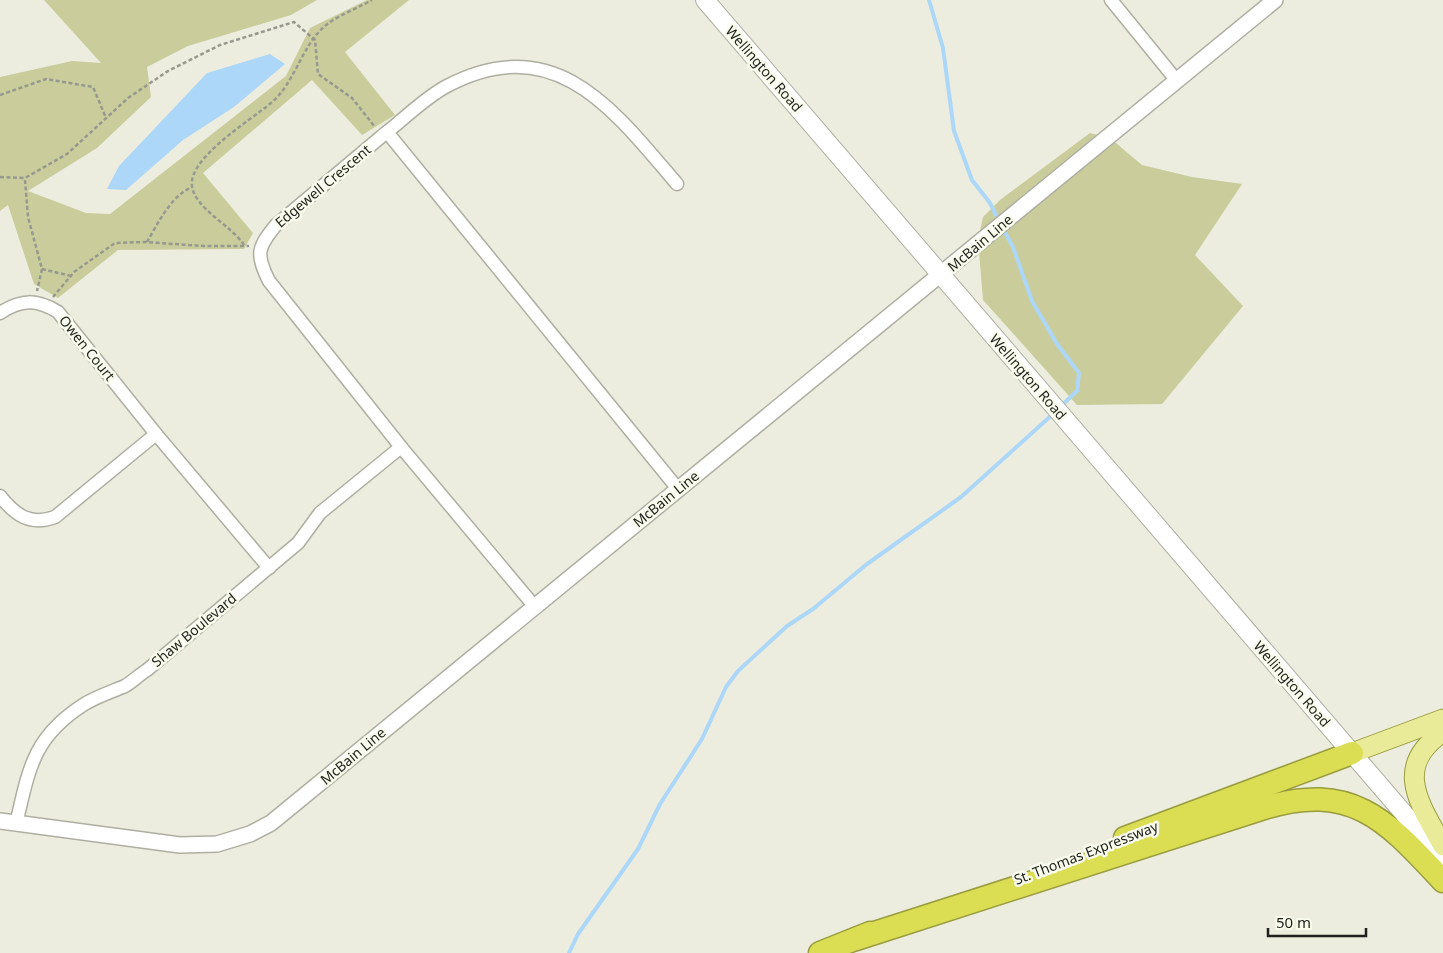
<svg xmlns="http://www.w3.org/2000/svg" width="1443" height="953" font-family="'Noto Sans',sans-serif">
<style>
.green{fill:#cacd9b}
.water{fill:#acd7f9}
.lines{fill:none;stroke-linecap:round;stroke-linejoin:round}
.stream{stroke:#acd7f9;stroke-width:4}
.minor-casing{stroke:#aeafa1;stroke-width:15}
.tertiary-casing{stroke:#aeafa1;stroke-width:18}
.secondary-casing{stroke:#aeafa1;stroke-width:20}
.primary-casing{stroke:#999c3f;stroke-width:21}
.motorway-casing{stroke:#999c3f;stroke-width:25}
.path{stroke:#98998e;stroke-width:2.5;stroke-dasharray:4 2.5;stroke-linecap:butt}
.minor{stroke:#fff;stroke-width:12}
.tertiary{stroke:#fff;stroke-width:15}
.secondary{stroke:#fff;stroke-width:18}
.primary{stroke:#e9eb98;stroke-width:19}
.motorway{stroke:#dbde53;stroke-width:22}
.labels{text-anchor:middle;stroke-width:5;stroke-linejoin:round;paint-order:stroke}
.street-label{font-size:14px;fill:#1f201b;stroke:#f9fbec}
</style>
<rect width="100%" height="100%" fill="#ecedde"/>
<!-- green -->
<g class="green">
<polygon points="44,0 317,0 291,15 188,46 147,67 151,97 97,148 28,191 86,213 110,214 286,76 310,28 367,0 409,0 345,52 395,115 362,135 312,80 203,173 253,233 244,249 118,250 58,298 34,284 8,205 0,211 0,77 72,61 101,63"/>
<polygon points="1090,133 1110,138 1142,165 1192,177 1242,184 1195,255 1243,306 1162,404 1077,405 983,300 978,240 983,217 1000,200"/>
</g>
<!-- water -->
<polygon class="water" points="270,54 285,64 234,107 183,140 126,190 107,189 119,166 207,73"/>
<g class="lines">
<!-- stream -->
<g class="stream">
<polyline points="929,0 943,48 954,131 972,180 990,203 999,221"/>
<polyline points="1002,227 1013,247 1032,301 1057,344 1079,373 1077,391 1060,407"/>
<polyline points="569,953 578,934 638,849 660,804 702,739 726,687 738,671 787,626 813,609 867,564 961,497 1053,414"/>
</g>
<!-- minor casing -->
<g class="minor-casing">
<g id="minor">
<polyline points="1111,0 1177,81"/>
<path d="M387,132C406,117 426,97 447,86C555,29 614,110 677,184"/>
<path d="M0,313C21,299 37,299 58,312L156,434L269,568"/>
<path d="M0,496C15,515 30,526 55,517L156,434"/>
<path d="M535,607L401,447L269,281C255,254 258,247 276,225L382,136L387,132L678,489"/>
<path d="M16,824C29,770 32,738 83,705C95,697 111,692 125,686C132,682 139,675 147,670L298,543L320,513L401,447"/>
</g>
</g>
<!-- tertiary casing -->
<g class="tertiary-casing">
<polyline id="tertiary" points="0,821 180,845 217,844 250,834 271,823 1275,0"/>
</g>
<!-- secondary casing -->
<g class="secondary-casing">
<polyline id="secondary" points="705,0 1443,859"/>
</g>
<!-- primary casing -->
<g class="primary-casing">
<g id="primary">
<path d="M1443,732C1392,767 1420,804 1443,846"/>
<polyline points="1352,753 1443,719"/>
</g>
</g>
<!-- motorway casing -->
<g class="motorway-casing">
<g id="motorway">
<polyline points="1125,838 1352,753"/>
<path d="M856,939L1264,808C1353,781 1387,821 1443,881"/>
<polyline points="820,953 870,933"/>
</g>
</g>
<!-- path -->
<g class="path">
<polyline points="0,95 46,79 93,87 106,118"/>
<polyline points="0,177 25,178 67,154 128,98 168,71 220,45 294,22 315,40 318,74 352,98 375,127"/>
<polyline points="25,180 28,217 42,269 37,291"/>
<path d="M147,242C158,223 171,196 192,187"/>
<path d="M244,245C231,225 195,209 192,186C188,158 251,120 271,103C295,83 302,45 325,26C338,15 358,8 372,0"/>
<polyline points="42,269 71,276"/>
<polyline points="53,297 74,272 115,243 144,242 204,246 249,246"/>
</g>
<!-- minor -->
<use href="#minor" class="minor"/>
<!-- tertiary -->
<use href="#tertiary" class="tertiary"/>
<!-- secondary -->
<use href="#secondary" class="secondary"/>
<!-- primary -->
<use href="#primary" class="primary"/>
<!-- motorway -->
<use href="#motorway" class="motorway"/>
</g>
<g class="labels">
<!-- street labels -->
<g class="street-label">
<text transform="translate(764 69) rotate(49)" y="5">Wellington Road</text>
<text transform="translate(323 186) rotate(-40)" y="5">Edgewell Crescent</text>
<text transform="translate(980 243) rotate(-40)" y="5">McBain Line</text>
<text transform="translate(87 348) rotate(51)" y="5">Owen Court</text>
<text transform="translate(1028 377) rotate(49)" y="5">Wellington Road</text>
<text transform="translate(666 499) rotate(-39)" y="5">McBain Line</text>
<text transform="translate(194 630) rotate(-40)" y="5">Shaw Boulevard</text>
<text transform="translate(1292 684) rotate(49)" y="5">Wellington Road</text>
<text transform="translate(353 756) rotate(-40)" y="5">McBain Line</text>
<text transform="translate(1086 853) rotate(-21)" y="5">St. Thomas Expressway</text>
</g>
</g>
<!-- scale -->
<path d="M1268 928v8h98v-8" fill="none" stroke="#1f201b" stroke-width="2.5"/>
<text x="1276" y="928" font-size="15" fill="#1f201b" stroke="#f9fbec" stroke-width="4" paint-order="stroke">50 m</text>
</svg>
